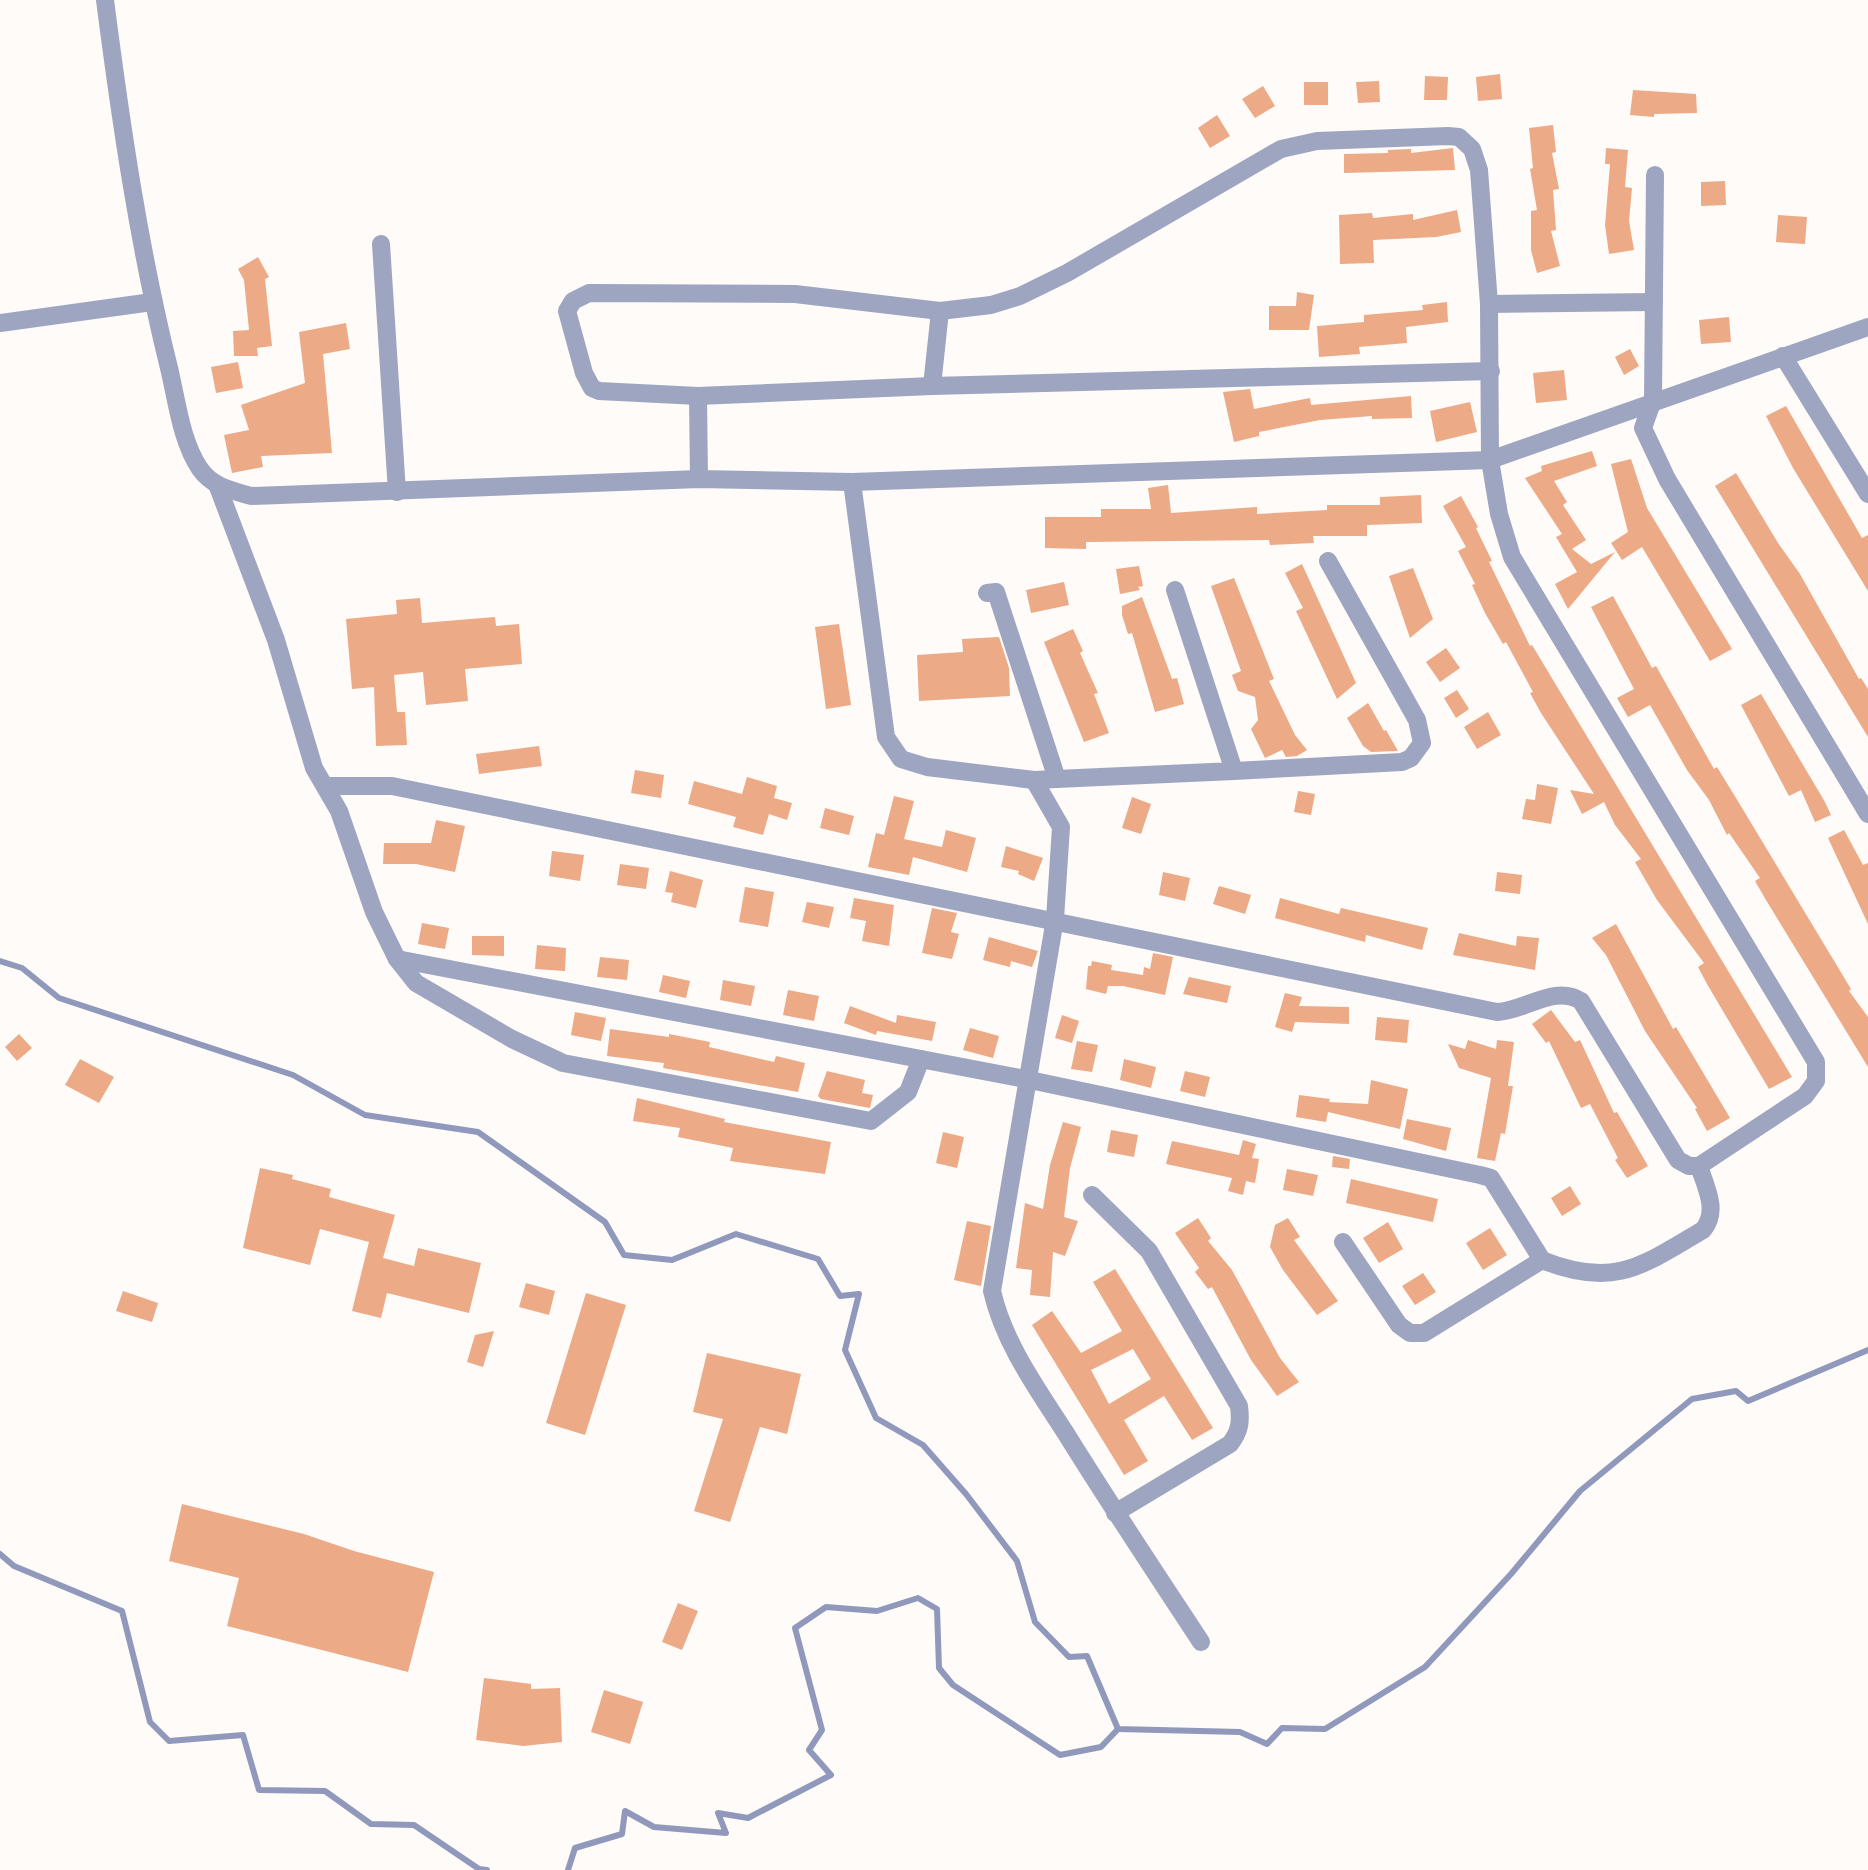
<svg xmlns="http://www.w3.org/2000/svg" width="1868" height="1870" font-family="Helvetica,sans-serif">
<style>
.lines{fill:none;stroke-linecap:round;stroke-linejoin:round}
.stream{stroke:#9099bc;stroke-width:6}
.building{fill:#ecaa87;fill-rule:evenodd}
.minor{stroke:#9da5c1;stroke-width:18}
</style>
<rect width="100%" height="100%" fill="#fefbf9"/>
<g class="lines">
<!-- stream -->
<g class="stream">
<polyline points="0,961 22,968 59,998 293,1075 365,1115 478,1132 605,1222 624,1255 672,1260 736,1234 818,1259 840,1296 859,1294 845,1350 876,1418 923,1445 966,1494 1017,1561 1035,1622 1069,1657 1087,1656 1118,1729 1240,1732 1267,1744 1282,1728 1325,1729 1425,1667 1511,1574 1580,1491 1692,1399 1736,1391 1748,1401 1868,1350"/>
<polyline points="0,1554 14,1566 122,1611 150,1722 169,1741 243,1735 259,1790 325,1791 371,1824 414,1825 479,1869 487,1870"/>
<polyline points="568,1870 575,1848 622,1834 625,1811 654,1827 726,1833 718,1813 748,1818 831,1775 809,1750 822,1730 795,1628 826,1607 877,1611 918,1598 937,1609 939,1668 953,1685 1060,1755 1101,1747 1118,1729"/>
</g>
</g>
<!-- building -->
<g class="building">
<polygon points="1500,74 1502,99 1478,101 1476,77"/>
<polygon points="1425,76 1448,77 1447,100 1424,100"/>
<polygon points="1379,81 1380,102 1358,103 1356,82"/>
<rect x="1304" y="82" width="24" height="23"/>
<polygon points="1263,86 1275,106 1255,118 1242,99"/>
<polygon points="1633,90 1696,94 1697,113 1654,114 1654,117 1630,115"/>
<polygon points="1217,115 1230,136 1210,148 1198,128"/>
<polygon points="1553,125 1556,152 1552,153 1559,189 1553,190 1556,230 1551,231 1560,266 1537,273 1531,250 1531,211 1537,210 1530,169 1533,168 1529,128"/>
<polygon points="1453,148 1455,170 1344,173 1344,154 1388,153 1388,150 1411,149 1411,153"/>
<polygon points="1606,148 1628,150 1625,187 1632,188 1629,221 1634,250 1609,254 1605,225 1610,164 1605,164"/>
<polygon points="1725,181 1726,205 1701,206 1701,182"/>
<polygon points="1457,210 1461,232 1436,237 1373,240 1374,263 1340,264 1339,215 1372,213 1373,218 1413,214 1413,220"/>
<polygon points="1778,215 1807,217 1805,244 1776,242"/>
<polygon points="258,257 269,277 265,279 272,346 257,348 258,356 234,356 233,331 249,330 244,280 238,269"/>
<polygon points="1297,292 1314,295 1309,330 1269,330 1269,306 1296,306"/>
<polygon points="1447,302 1448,322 1406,327 1407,343 1359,347 1360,354 1319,357 1317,326 1364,322 1364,315 1423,310 1422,305"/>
<polygon points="1729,317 1731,342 1701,344 1699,320"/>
<polygon points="346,323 350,349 323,354 332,453 261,456 263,467 232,473 224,435 249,430 241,405 305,383 299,332"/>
<polygon points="1630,349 1639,366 1624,375 1615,357"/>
<polygon points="238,362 243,388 216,393 211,367"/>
<polygon points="1564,370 1567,400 1536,403 1533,373"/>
<polygon points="1250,389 1254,409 1310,398 1311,405 1411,396 1412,418 1372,419 1372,416 1320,420 1259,432 1259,436 1234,442 1223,392"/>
<polygon points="1470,402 1477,432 1436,442 1430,411"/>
<polygon points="1786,406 1862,538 1868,535 1868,591 1793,468 1766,416"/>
<polygon points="1592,451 1597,466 1554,481 1567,502 1563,505 1586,540 1572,549 1591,564 1615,552 1568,609 1555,584 1577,572 1556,537 1562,534 1525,478 1542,471 1541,466"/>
<polygon points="1631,459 1647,508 1732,649 1710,661 1642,547 1622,560 1611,543 1628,532 1611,464"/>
<polygon points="1736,473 1778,543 1800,574 1859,679 1861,678 1868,689 1868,737 1715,486"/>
<polygon points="1168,485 1171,513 1257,507 1257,514 1327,510 1327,505 1380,505 1380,497 1421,495 1422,523 1367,525 1367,536 1313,536 1314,543 1270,545 1269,540 1086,542 1086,549 1045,548 1045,517 1101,517 1101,509 1151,509 1148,488"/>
<polygon points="1461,496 1478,527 1476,528 1492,561 1489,562 1530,646 1532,645 1792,1077 1769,1089 1707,984 1698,967 1704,963 1657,900 1635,862 1641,859 1615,825 1604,802 1582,814 1570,790 1594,794 1541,713 1530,693 1533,692 1506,642 1503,644 1485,613 1472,585 1475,584 1458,551 1466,547 1443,506"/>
<polygon points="1302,564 1356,683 1337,699 1296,611 1303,608 1285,573"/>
<polygon points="1139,566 1143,586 1138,587 1140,590 1120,594 1116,569"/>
<polygon points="1413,568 1433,619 1410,638 1389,576"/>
<polygon points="1234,578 1274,679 1269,681 1295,735 1307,750 1297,756 1286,757 1282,750 1265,758 1251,729 1258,720 1255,697 1238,691 1232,675 1241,671 1211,586"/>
<polygon points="1064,582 1069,605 1031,613 1026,590"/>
<polygon points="1613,596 1652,668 1656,666 1714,769 1717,767 1736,798 1851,989 1849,991 1868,1017 1868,1067 1766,900 1755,881 1760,878 1729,833 1727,835 1709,800 1687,770 1650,705 1628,717 1617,698 1634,689 1591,607"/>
<polygon points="1142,597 1172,679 1177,678 1184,704 1155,712 1132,633 1128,634 1122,615 1122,606"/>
<polygon points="420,598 422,623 495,617 496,626 519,624 522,664 465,669 468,701 426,705 423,672 394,675 397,712 405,712 407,745 376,746 374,687 352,689 346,619 397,614 396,600"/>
<polygon points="839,624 851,705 826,709 815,627"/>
<polygon points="1073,629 1083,651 1080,653 1098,693 1094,694 1109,733 1084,742 1044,642"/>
<polygon points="999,637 1009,668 1010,696 919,701 917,655 963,652 962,639"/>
<polygon points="1446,648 1460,668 1440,682 1426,662"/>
<polygon points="1457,690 1469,709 1456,718 1444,698"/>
<polygon points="1761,694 1825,802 1831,815 1815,822 1801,790 1789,796 1741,705"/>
<polygon points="1368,703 1384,731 1386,730 1398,751 1371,752 1363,746 1347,718"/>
<polygon points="1488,712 1501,735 1477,749 1464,727"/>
<polygon points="539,746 542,766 479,774 476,754"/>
<polygon points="635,770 664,775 661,798 631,793"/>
<polygon points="747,777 777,786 774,798 792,803 787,820 769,814 763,835 733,827 736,817 688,804 694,781 742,794"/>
<polygon points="1537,784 1558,788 1551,824 1522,819 1526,799 1535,800"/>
<polygon points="1298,791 1315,794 1311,815 1294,812"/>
<polygon points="894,796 914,801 904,839 942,847 946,830 976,838 967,872 913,857 909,875 868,867 876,833 884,835"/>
<polygon points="1132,797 1151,804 1141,834 1122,828"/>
<polygon points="825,808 854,816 849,835 820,828"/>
<polygon points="436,820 465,826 455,872 416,864 383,864 384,843 431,843"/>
<polygon points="1844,830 1863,865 1868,863 1868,924 1828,838"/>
<polygon points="1006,846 1043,858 1034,881 1018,874 1019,871 1001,867"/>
<polygon points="552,851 584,855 580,881 549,876"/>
<polygon points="620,864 649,868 646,889 617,885"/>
<polygon points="670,871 703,880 696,908 671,902 673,893 665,892"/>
<polygon points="1163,872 1190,878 1185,901 1159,895"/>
<polygon points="1497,872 1522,875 1520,894 1495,891"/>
<polygon points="1219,886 1251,895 1245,914 1213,904"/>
<polygon points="745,887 774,892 768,927 739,922"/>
<polygon points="854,898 894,905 889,946 862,941 866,921 850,918"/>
<polygon points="1280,898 1339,914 1341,908 1428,928 1422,950 1366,935 1365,942 1275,918"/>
<polygon points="807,902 834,907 829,928 802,922"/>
<polygon points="932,908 957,913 951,932 959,934 952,959 922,953"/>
<polygon points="422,923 449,928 445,949 418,944"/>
<polygon points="1616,924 1673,1029 1676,1027 1730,1118 1707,1131 1695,1109 1697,1108 1645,1031 1606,955 1592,938"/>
<polygon points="1459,933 1516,946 1517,936 1539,938 1535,970 1453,955"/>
<polygon points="472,936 504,936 504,956 472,955"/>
<polygon points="989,937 1038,951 1032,967 1011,961 1010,967 983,960"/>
<polygon points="537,945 566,948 565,971 535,969"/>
<polygon points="1153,953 1173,957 1165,995 1123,986 1108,986 1106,994 1086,989 1088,966 1091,966 1092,961 1112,965 1111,970 1143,975 1144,967 1150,969"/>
<polygon points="600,957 629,960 627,980 597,977"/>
<polygon points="663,975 690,981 686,998 659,992"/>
<polygon points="1189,977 1231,986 1227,1003 1183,994"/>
<polygon points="723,980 755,986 751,1006 720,1000"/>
<polygon points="788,990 819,996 814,1021 783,1015"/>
<polygon points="1285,993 1302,997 1299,1006 1349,1007 1349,1024 1295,1022 1292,1032 1275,1027"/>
<polygon points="850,1006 896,1023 897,1015 936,1022 932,1041 877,1031 876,1035 844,1023"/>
<polygon points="1551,1010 1575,1042 1580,1040 1614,1113 1617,1112 1648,1166 1627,1178 1615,1160 1618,1158 1590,1104 1581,1108 1549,1041 1546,1043 1532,1024"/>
<polygon points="575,1012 606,1018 601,1041 571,1035"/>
<polygon points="1062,1015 1079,1021 1072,1043 1055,1038"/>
<polygon points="1377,1017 1409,1020 1407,1043 1375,1040"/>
<polygon points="970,1028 999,1036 993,1058 963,1050"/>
<polygon points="610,1029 669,1037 669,1034 710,1042 709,1047 774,1062 776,1056 805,1063 798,1092 663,1068 664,1063 607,1056"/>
<polygon points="19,1034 32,1048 17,1061 5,1047"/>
<polygon points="1468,1040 1496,1049 1497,1040 1514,1042 1508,1086 1513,1086 1505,1134 1501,1133 1495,1161 1477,1158 1491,1078 1459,1068 1448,1044 1465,1049"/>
<polygon points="1077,1041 1098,1045 1092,1072 1071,1069"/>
<polygon points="80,1059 114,1077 99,1103 65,1085"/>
<polygon points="1124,1059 1156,1067 1151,1088 1120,1080"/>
<polygon points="827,1071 865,1080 862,1093 873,1095 870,1108 821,1099 818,1096"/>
<polygon points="1185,1071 1210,1077 1205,1097 1180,1091"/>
<polygon points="1371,1080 1408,1089 1400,1129 1328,1112 1326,1122 1296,1117 1299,1095 1330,1099 1329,1102 1368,1104"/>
<polygon points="637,1098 725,1119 724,1122 831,1142 825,1174 730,1161 733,1148 678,1137 680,1128 633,1121"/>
<polygon points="1407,1119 1451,1128 1446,1151 1403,1139"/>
<polygon points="1063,1122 1081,1127 1070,1168 1064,1217 1078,1221 1065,1256 1053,1252 1050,1297 1030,1295 1032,1270 1016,1268 1025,1203 1043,1209 1050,1165"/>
<polygon points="1111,1130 1138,1135 1134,1157 1107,1152"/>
<polygon points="943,1132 964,1137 957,1168 936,1163"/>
<polygon points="1243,1140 1256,1144 1252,1158 1259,1159 1255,1183 1246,1181 1243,1195 1228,1191 1232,1178 1166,1164 1172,1141 1239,1155"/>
<polygon points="1333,1156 1350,1159 1349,1169 1332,1167"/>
<polygon points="260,1168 293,1175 292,1179 331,1189 329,1197 395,1215 383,1258 414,1266 418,1248 481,1263 469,1313 387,1293 381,1318 352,1311 369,1242 320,1229 310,1265 243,1248"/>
<polygon points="1287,1169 1318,1175 1313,1196 1283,1190"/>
<polygon points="1351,1179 1438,1199 1433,1222 1346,1203"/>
<polygon points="1570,1186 1581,1204 1562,1216 1551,1198"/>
<polygon points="1198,1218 1211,1238 1208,1241 1232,1270 1280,1358 1299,1382 1277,1396 1251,1360 1212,1287 1208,1289 1195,1272 1199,1268 1175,1233"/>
<polygon points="1288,1218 1300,1237 1294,1240 1338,1301 1317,1315 1283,1270 1270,1247 1275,1225"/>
<polygon points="967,1221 991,1226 981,1286 954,1280"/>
<polygon points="1388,1222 1403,1249 1379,1263 1363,1238"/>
<polygon points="1490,1228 1507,1255 1483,1270 1466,1243"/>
<path d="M1115,1269L1213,1428L1192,1440L1164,1396L1124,1420L1148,1461L1124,1475L1032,1325L1052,1311L1081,1353L1122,1331L1093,1282ZM1133,1349L1151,1379L1109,1404L1091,1370Z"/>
<polygon points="1423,1273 1436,1292 1415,1305 1402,1286"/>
<polygon points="526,1283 555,1291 549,1315 519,1307"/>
<polygon points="123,1291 158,1303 152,1322 116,1311"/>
<polygon points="586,1293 626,1305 585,1435 546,1423"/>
<polygon points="494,1331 483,1367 467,1362 475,1335"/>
<polygon points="707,1353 801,1374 787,1434 760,1427 730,1522 694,1511 723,1419 693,1412"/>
<polygon points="182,1504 304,1534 354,1551 434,1572 408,1672 227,1626 239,1578 169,1561"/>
<polygon points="678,1603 698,1611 682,1650 662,1642"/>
<polygon points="484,1678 531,1684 531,1689 560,1688 562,1742 523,1746 476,1740"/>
<polygon points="604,1690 643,1702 630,1744 591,1732"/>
</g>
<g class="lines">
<!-- minor -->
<g class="minor">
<path d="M105,0C121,124 139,247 169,368C177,401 181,441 200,469C213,487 231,490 251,496L699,479L852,482L1490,460L1868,327"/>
<polyline points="1655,175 1653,400 1643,428 1667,479 1868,814"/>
<polyline points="381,244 397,492"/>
<polyline points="1489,304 1654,302"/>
<polyline points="940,311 795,294 589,293 573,301 567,311 584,373 592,388 599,391 698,396 932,386 1491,371"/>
<polyline points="0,323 152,302"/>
<polyline points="1783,356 1868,494"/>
<path d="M932,386L940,311L991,305L1020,296L1067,273L1281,149L1317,141L1448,136L1459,137L1472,149L1479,170L1489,304L1490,460L1499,514L1512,557L1816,1062V1081L1805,1096L1699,1166C1706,1188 1719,1211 1703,1230C1642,1266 1614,1289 1542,1260L1424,1333H1410L1399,1325L1343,1242"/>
<polyline points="698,396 699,479"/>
<polyline points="852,482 886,737 901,759 927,767 1034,780 1234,771 1175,590"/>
<polyline points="218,487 276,640 314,768 339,811 374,912 397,959 416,983 512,1039 563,1063 871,1121 908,1092 921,1059"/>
<polyline points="987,593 996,592 1057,779"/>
<polyline points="1234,771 1402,762 1411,758 1422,743 1417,720 1328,561"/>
<path d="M1034,780L1061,827L1055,919L992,1291C1004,1343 1036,1387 1065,1432C1109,1503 1155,1572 1201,1642"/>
<path d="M325,786H392L1497,1012C1525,1011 1555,984 1581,1001L1678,1160L1689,1166H1699"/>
<polyline points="397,959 1025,1079 1480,1175 1491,1178 1542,1260"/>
<path d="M1092,1195L1149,1251L1239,1406C1241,1422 1240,1431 1230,1444L1115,1513"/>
</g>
</g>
</svg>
